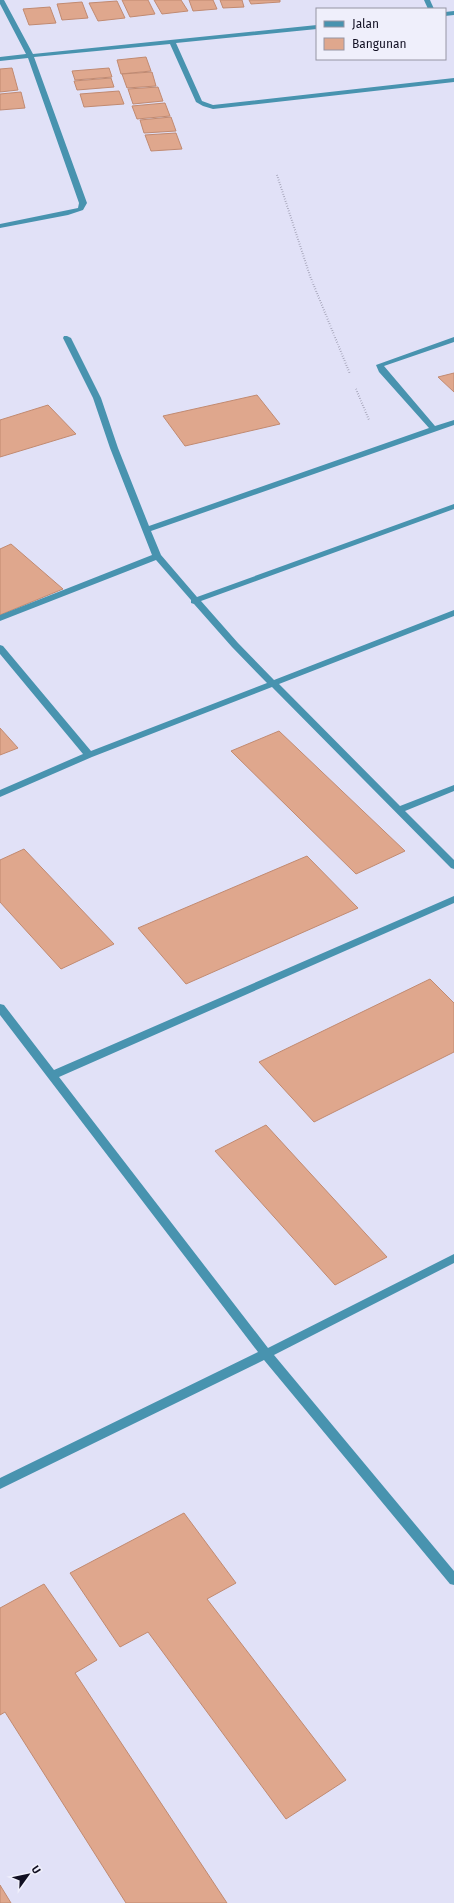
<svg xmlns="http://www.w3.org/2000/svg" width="454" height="1903" font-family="'Fira Sans',sans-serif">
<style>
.building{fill:#dfa78d;stroke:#c18a71}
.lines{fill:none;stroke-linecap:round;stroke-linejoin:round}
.path{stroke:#88879b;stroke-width:2;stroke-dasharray:0.5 2;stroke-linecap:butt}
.lane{fill:#4893af;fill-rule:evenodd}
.street{fill:#4893af;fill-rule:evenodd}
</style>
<rect width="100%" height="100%" fill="#e1e1f7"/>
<!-- building -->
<g class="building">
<polygon points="122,0 148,0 155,14 130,17"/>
<polygon points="154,0 181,0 188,11 162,14"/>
<polygon points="189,0 213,0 217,9 193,11"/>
<polygon points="220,0 242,0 244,7 223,8"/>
<polygon points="249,0 280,0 280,2 251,4"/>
<polygon points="117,1 125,18 98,21 89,3"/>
<polygon points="82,2 88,18 62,20 57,4"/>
<polygon points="50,7 56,23 29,25 23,9"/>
<polygon points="146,57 151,71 121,74 117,60"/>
<polygon points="12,68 18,90 0,92 0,69"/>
<polygon points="109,68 112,77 75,80 72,71"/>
<polygon points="152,72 156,86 127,88 122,74"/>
<polygon points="111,78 114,87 77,90 74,81"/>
<polygon points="158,87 163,101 133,104 128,89"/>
<polygon points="119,91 124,104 84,107 80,94"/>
<polygon points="21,92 25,108 0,110 0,94"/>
<polygon points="165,103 170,116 137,119 132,106"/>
<polygon points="171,117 176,131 144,133 140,120"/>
<polygon points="176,133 182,149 151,151 145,135"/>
<polygon points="454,373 454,392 438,377"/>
<polygon points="257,395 280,424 185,446 163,416"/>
<polygon points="48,405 76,434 0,457 0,420"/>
<polygon points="11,544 63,589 0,615 0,549"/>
<polygon points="0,728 18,748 0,755"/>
<polygon points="279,731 405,851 356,874 231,751"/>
<polygon points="24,849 114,944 61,969 0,902 0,860"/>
<polygon points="307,856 358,908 186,984 138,928"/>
<polygon points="430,979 454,1003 454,1052 314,1122 259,1062"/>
<polygon points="266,1125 387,1257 335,1285 215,1151"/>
<polygon points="184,1513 236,1583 207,1599 346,1780 286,1819 148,1632 120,1647 70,1573"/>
<polygon points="44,1584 97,1660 75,1673 227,1903 126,1903 5,1712 0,1715 0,1608"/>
<polygon points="0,1885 11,1903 0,1903"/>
</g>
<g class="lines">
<!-- path -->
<g class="path">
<polyline points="277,175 310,276 350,374"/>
<polyline points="356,389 369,420"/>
</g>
<!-- lane -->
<g class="lane">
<polygon points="64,336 67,336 71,338 101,398 118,448 149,526 429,428 379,372 376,365 454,337 454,342 384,366 435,426 454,420 454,425 151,531 161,555 197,597 454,504 454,509 201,601 238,643 274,680 454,610 454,616 279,684 400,806 454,785 454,791 405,811 454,860 454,869 451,868 272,687 92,757 0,797 0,790 83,754 0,654 0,645 3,646 91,751 267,683 232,647 194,604 191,603 191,600 156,560 0,621 0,615 152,555 110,448 93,398 63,338"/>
<polygon points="454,896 454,903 59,1077 268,1348 454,1254 454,1263 274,1355 454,1571 454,1585 450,1584 264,1360 0,1489 0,1478 258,1352 0,1015 0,1004 4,1005 54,1070"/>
</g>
<!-- street -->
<g class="street">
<polygon points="0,0 4,0 33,54 317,25 317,29 176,43 202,101 213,105 454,78 454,82 213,109 203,106 196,102 170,44 34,57 87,203 83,210 68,215 0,228 0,224 78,208 79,203 28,58 0,61 0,57 26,54 0,4"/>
<polygon points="424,0 430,0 434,9 428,9"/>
<polygon points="454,11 454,15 445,16 445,12"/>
</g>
</g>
<!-- legend -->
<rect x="316" y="8" width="130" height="52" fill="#efeffb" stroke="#9695a4"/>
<rect x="324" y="21" width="20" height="6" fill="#4893af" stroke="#9695a4"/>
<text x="352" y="28" font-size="12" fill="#110f22">Jalan</text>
<rect x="324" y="38" width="20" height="12" fill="#dfa78d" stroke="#9695a4"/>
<text x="352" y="48" font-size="12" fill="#110f22">Bangunan</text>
<!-- north arrow -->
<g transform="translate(28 1875) rotate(57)" stroke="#efeffb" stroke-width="3" paint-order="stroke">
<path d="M0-3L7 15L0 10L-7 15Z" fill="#110f22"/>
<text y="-6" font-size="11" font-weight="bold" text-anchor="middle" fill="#110f22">U</text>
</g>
</svg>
